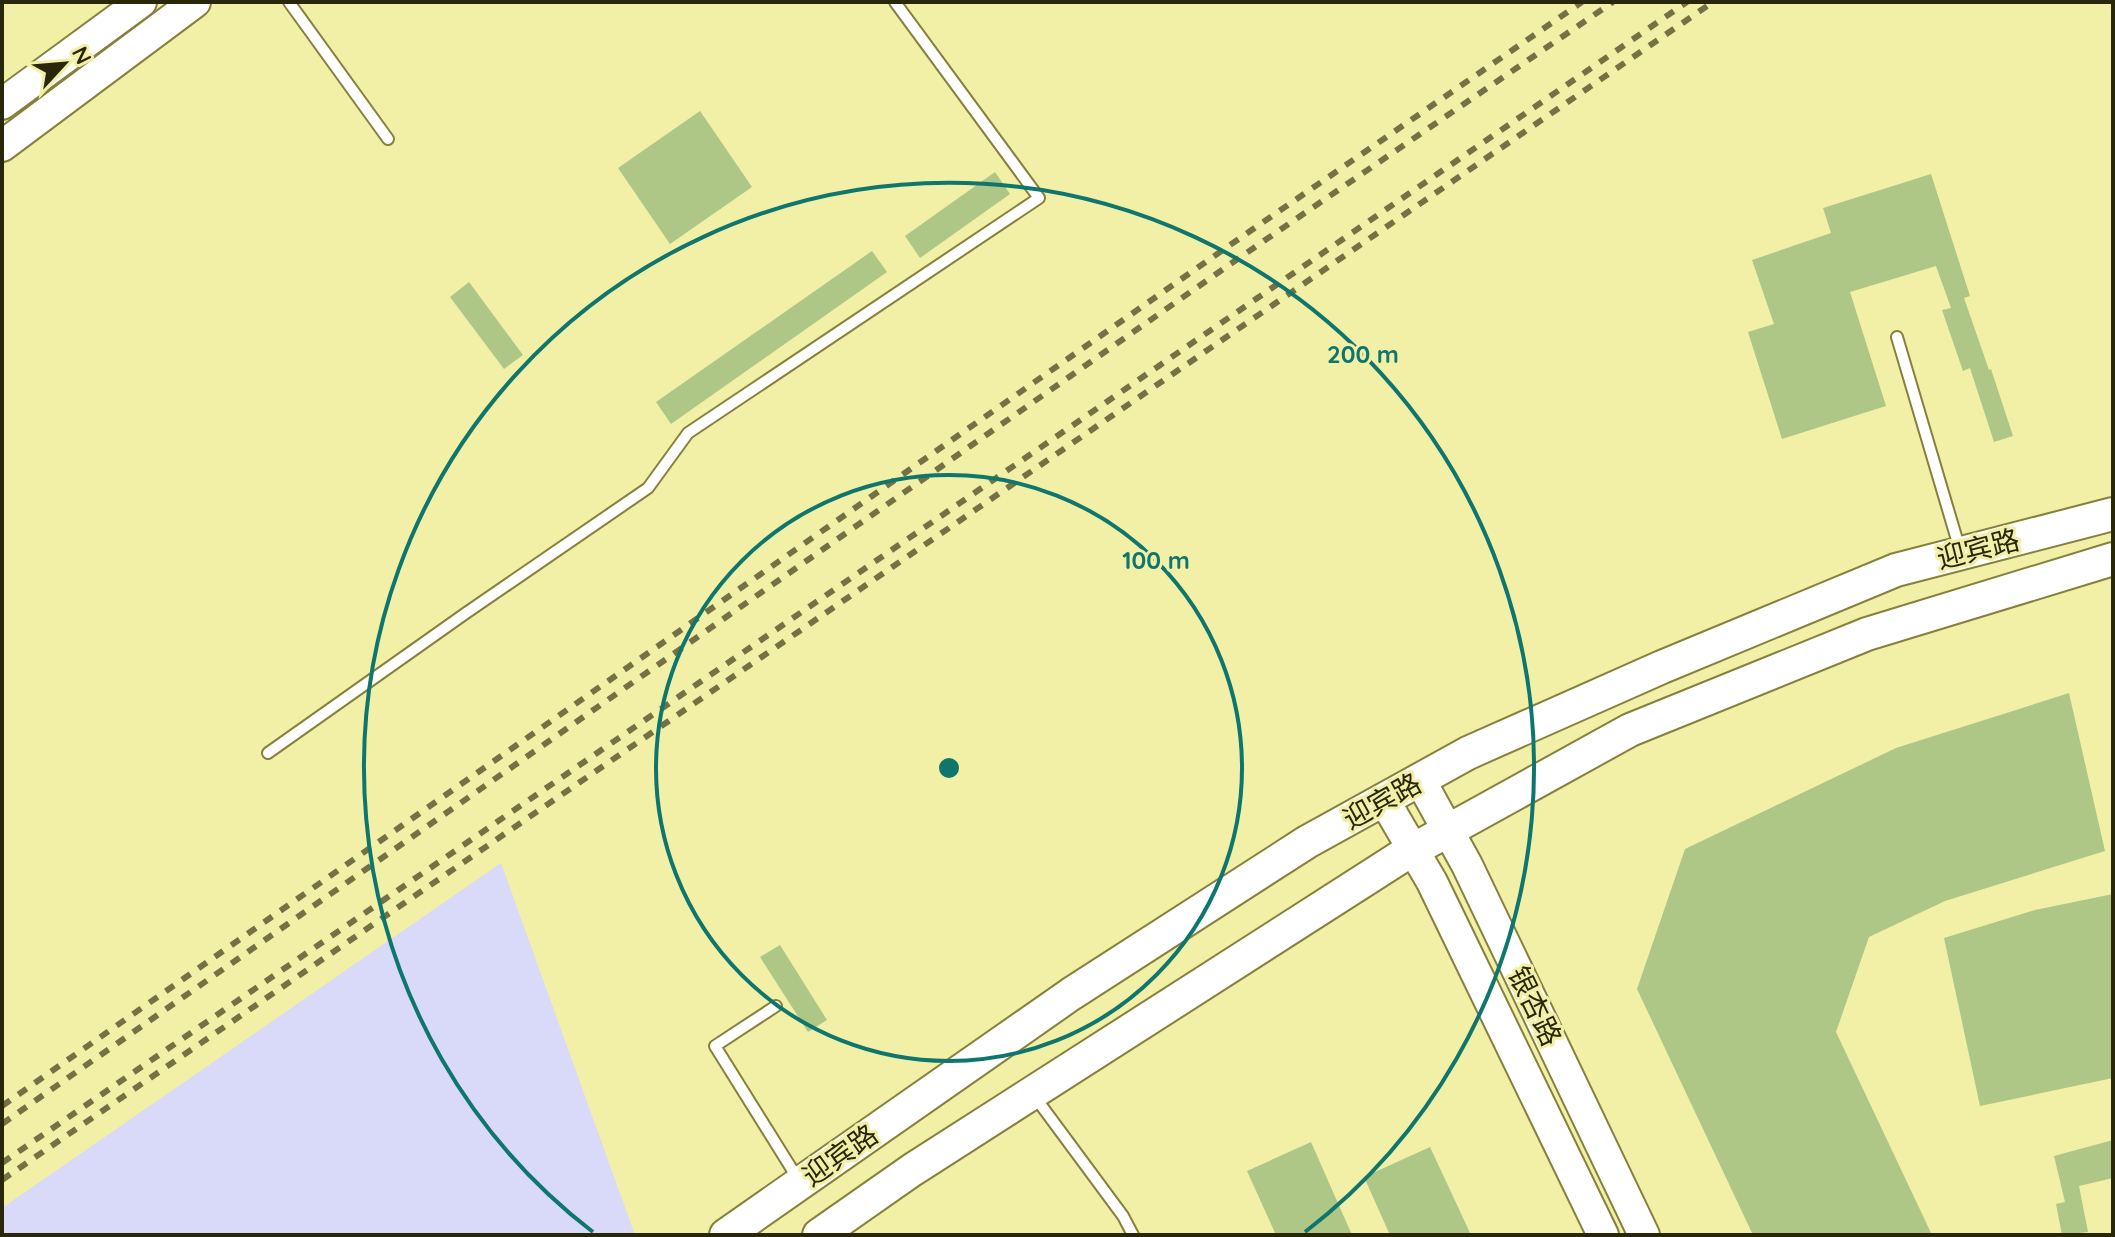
<svg xmlns="http://www.w3.org/2000/svg" width="2115" height="1237" font-family="Quicksand,'Noto Sans SC',sans-serif">
<style>
.green{fill:#d9d9fa}
.building{fill:#aec786}
.lines{fill:none;stroke-linecap:round;stroke-linejoin:round}
.lane-casing{stroke:#85813c;stroke-width:14}
.secondary-casing{stroke:#85813c;stroke-width:34}
.primary-casing{stroke:#85813c;stroke-width:36}
.lane{stroke:#fff;stroke-width:10}
.secondary{stroke:#fff;stroke-width:30}
.primary{stroke:#fff;stroke-width:32}
.rail{stroke:#747245;stroke-width:6;stroke-dasharray:10 10;stroke-linecap:butt}
.ring{fill:none;stroke:#0f766e;stroke-width:4}
.labels{text-anchor:middle;stroke-width:6;stroke-linejoin:round;paint-order:stroke}
.street-label{font-size:28px;fill:#29270a;stroke:#f2efa7}
.centre{fill:#0f766e;stroke:#f2efa7;stroke-width:4}
.ring-label{font-size:24px;text-anchor:middle;font-weight:bold;fill:#0f766e;stroke:#f2efa7;stroke-width:6;stroke-linejoin:round;paint-order:stroke}
</style>
<rect width="100%" height="100%" fill="#f2efa7"/>
<!-- green -->
<polygon class="green" points="501,863 635,1235 2,1235 2,1208"/>
<!-- building -->
<g class="building">
<polygon points="700,111 752,187 670,244 618,168"/>
<polygon points="995,172 1010,194 920,258 905,236"/>
<polygon points="1931,174 1970,296 1964,298 1989,370 1991,369 2013,436 1994,442 1970,368 1963,371 1942,310 1951,308 1936,266 1850,292 1886,406 1782,439 1748,332 1774,324 1752,260 1831,233 1823,208"/>
<polygon points="872,251 887,272 671,424 656,402"/>
<polygon points="469,282 523,355 504,369 450,297"/>
<polygon points="2069,693 2105,851 1945,901 1869,937 1836,1032 1932,1235 1753,1235 1637,989 1685,849 1896,748"/>
<polygon points="2113,894 2113,1078 1980,1106 1944,938 2035,910"/>
<polygon points="780,945 827,1020 808,1032 760,957"/>
<polygon points="2113,1140 2113,1178 2079,1186 2088,1232 2062,1235 2056,1204 2065,1202 2054,1156"/>
<polygon points="1311,1142 1352,1235 1276,1235 1247,1171"/>
<polygon points="1430,1147 1471,1235 1390,1235 1364,1177"/>
</g>
<g class="lines">
<!-- lane casing -->
<g class="lane-casing">
<g id="lane">
<polyline points="289,2 388,139"/>
<polyline points="1897,337 1960,550"/>
<polyline points="268,753 466,613 648,488 688,433 1039,198 895,2"/>
<polyline points="776,1006 715,1046 798,1179"/>
<polyline points="1035,1097 1123,1216 1133,1235"/>
</g>
</g>
<!-- secondary casing -->
<g class="secondary-casing">
<g id="secondary">
<polyline points="2,104 141,2"/>
<polyline points="2,146 195,2"/>
<polyline points="1420,780 1467,865 1644,1235"/>
<polyline points="1384,800 1432,882 1603,1235"/>
</g>
</g>
<!-- primary casing -->
<g class="primary-casing">
<g id="primary">
<polyline points="726,1235 1071,994 1307,842 1468,753 1662,667 1896,570 2113,514"/>
<polyline points="819,1235 912,1170 1402,856 1630,730 1867,634 2113,559"/>
</g>
</g>
<!-- lane -->
<use href="#lane" class="lane"/>
<!-- secondary -->
<use href="#secondary" class="secondary"/>
<!-- primary -->
<use href="#primary" class="primary"/>
<!-- rail -->
<g class="rail">
<polyline points="2,1106 1230,245 1582,2"/>
<polyline points="2,1124 1239,258 1613,2"/>
<polyline points="2,1163 1687,2"/>
<polyline points="2,1180 1713,2"/>
</g>
</g>
<!-- distance rings -->
<g class="ring">
<circle cx="949" cy="768" r="293"/>
<path d="M593 1232A585 585 0 1 1 1305 1232"/>
</g>
<g class="labels">
<!-- street labels -->
<g class="street-label">
<text transform="translate(1978 549) rotate(-14)" y="10">迎宾路</text>
<text transform="translate(1382 801) rotate(-29)" y="10">迎宾路</text>
<text transform="translate(1535 1006) rotate(64)" y="10">银杏路</text>
<text transform="translate(840 1155) rotate(-35)" y="10">迎宾路</text>
</g>
</g>
<circle cx="949" cy="768" r="12" class="centre"/>
<g class="ring-label">
<text x="1363" y="363">200 m</text>
<text x="1156" y="569">100 m</text>
</g>
<!-- border -->
<rect width="2115" height="1237" fill="none" stroke="#29270a" stroke-width="8"/>
<!-- north arrow -->
<g transform="translate(64 64) rotate(64)" stroke="#f2efa7" stroke-width="6" paint-order="stroke">
<path d="M0-6L14 30L0 20L-14 30Z" fill="#29270a"/>
<text y="-12" font-size="22" font-weight="bold" text-anchor="middle" fill="#29270a">N</text>
</g>
</svg>
